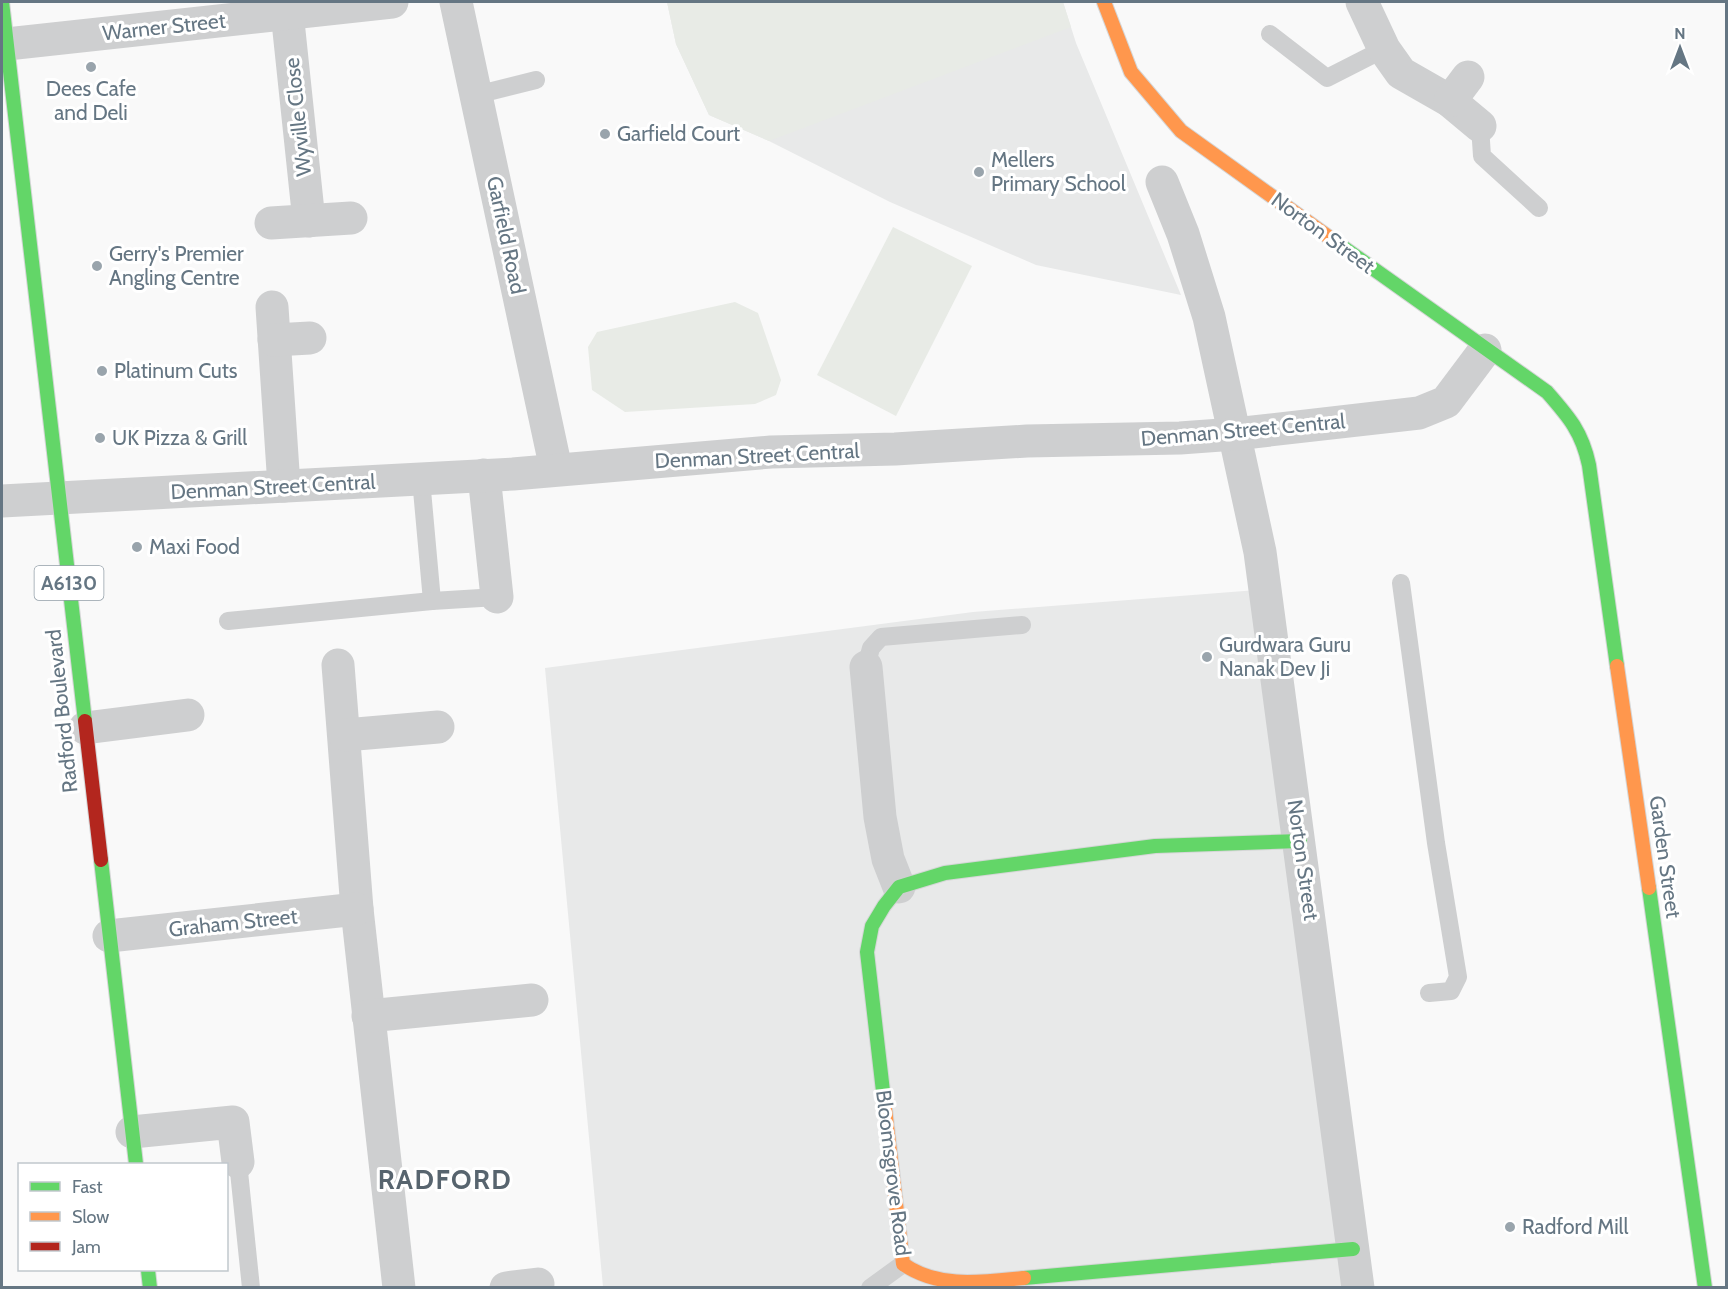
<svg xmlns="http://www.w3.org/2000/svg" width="1728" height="1289" font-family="Cabin,sans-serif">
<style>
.built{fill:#e8e9e9}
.green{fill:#e8ebe6}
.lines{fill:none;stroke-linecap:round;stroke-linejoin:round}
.fast-casing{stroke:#d5d6d7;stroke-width:16}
.slow-casing{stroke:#d5d6d7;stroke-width:16}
.jam-casing{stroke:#d5d6d7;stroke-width:16}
.lane{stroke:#cecfd0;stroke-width:18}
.street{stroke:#cecfd0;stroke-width:33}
.fast{stroke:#63d668;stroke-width:14}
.slow{stroke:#ff974d;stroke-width:14}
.jam{stroke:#b3261e;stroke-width:14}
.poi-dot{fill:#99a4ac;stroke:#fff;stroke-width:2}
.labels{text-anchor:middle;stroke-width:6;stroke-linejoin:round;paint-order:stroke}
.shield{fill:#fff;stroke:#939fa8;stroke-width:1.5}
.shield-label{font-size:20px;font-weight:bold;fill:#657683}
.street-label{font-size:21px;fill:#657683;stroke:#fff}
.poi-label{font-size:21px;fill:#657683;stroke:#fff;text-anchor:start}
.district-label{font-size:27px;font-weight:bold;letter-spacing:1.5px;fill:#57646e;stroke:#fff}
</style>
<rect width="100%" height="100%" fill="#f9f9f9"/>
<!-- built -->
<g class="built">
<polygon points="667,2 1063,2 1076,43 1181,295 1036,265 890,202 769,141 709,115 676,44"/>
<polygon points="1257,590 1347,1287 603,1287 545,668 973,612"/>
</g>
<!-- green -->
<g class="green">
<polygon points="667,2 1063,2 1071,27 769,141 709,115 676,44"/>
<polygon points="893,227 972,266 896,416 817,375"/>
<polygon points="735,302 758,313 781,380 776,395 755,404 625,412 592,390 588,347 597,332"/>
</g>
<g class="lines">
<!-- fast casing -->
<g class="fast-casing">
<g id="fast">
<polyline points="2,2 85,721"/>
<path d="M1330,238L1547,392C1569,417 1582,432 1589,465L1617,666"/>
<polyline points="101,860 136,1164"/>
<polyline points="1649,888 1705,1288"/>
<polyline points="884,1100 867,952 872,926 884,906 899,887 945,873 1155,846 1300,841"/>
<polyline points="148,1270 150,1288"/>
<polyline points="1024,1278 1353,1249"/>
</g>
</g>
<!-- slow casing -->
<g class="slow-casing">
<g id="slow">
<polyline points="1104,2 1131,72 1181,131 1330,238"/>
<polyline points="1617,666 1649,888"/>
<path d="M884,1100L903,1264C939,1289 982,1282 1024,1278"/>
</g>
</g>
<!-- jam casing -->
<g class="jam-casing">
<polyline id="jam" points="85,721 101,860"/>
</g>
<!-- lane -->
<g class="lane">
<polyline points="1270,34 1327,78 1384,49"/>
<polyline points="476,95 536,80"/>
<polyline points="1480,126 1482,156 1539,208"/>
<polyline points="421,479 432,601"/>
<polyline points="1401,583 1436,843 1458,977 1451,991 1429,993"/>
<polyline points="228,621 432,601 497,597"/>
<polyline points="866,667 871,648 881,637 1022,625"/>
<polyline points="238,1162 251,1288"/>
<polyline points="870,1288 903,1264"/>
</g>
<!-- street -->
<g class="street">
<polyline points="456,2 556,469"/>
<polyline points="1362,2 1384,49 1401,73 1450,101 1480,126"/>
<polyline points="287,12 309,221"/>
<polyline points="7,44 392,2"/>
<polyline points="1450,101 1468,77"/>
<polyline points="1162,182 1183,234 1209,317 1260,552 1358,1288"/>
<polyline points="271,223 351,218"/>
<polyline points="272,307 284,486"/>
<polyline points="274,340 310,338"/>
<polyline points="484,475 497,597"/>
<polyline points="2,501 513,474 771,452 895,449 1027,441 1180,438 1235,434 1419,413 1446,402 1485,350"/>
<polyline points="338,665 357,909 399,1288"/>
<polyline points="866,667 880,817 888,859 899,887"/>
<polyline points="85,728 188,715"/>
<polyline points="345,735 438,727"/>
<polyline points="109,936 357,909"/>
<polyline points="368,1016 532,1000"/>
<polyline points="132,1132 233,1122 238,1162"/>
<polyline points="506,1288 538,1284"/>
</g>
<!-- fast -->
<use href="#fast" class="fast"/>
<!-- slow -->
<use href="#slow" class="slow"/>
<!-- jam -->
<use href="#jam" class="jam"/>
</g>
<!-- markers -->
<g class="poi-dot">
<circle cx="91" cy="67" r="6"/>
<circle cx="605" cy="134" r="6"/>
<circle cx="979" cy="172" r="6"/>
<circle cx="97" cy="266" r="6"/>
<circle cx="102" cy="371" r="6"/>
<circle cx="100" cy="438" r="6"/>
<circle cx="137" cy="547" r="6"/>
<circle cx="1207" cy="657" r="6"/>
<circle cx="1510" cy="1227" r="6"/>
</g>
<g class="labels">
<!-- shield labels -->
<rect class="shield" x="34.5" y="566" width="69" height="34" rx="4.5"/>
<g class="shield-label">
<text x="69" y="590">A6130</text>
</g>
<!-- street labels -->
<g class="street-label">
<text transform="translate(164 27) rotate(-6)" y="7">Warner Street</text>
<text transform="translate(298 117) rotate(-96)" y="7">Wyville Close</text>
<text transform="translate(1323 233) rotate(36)" y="7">Norton Street</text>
<text transform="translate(506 235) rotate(78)" y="7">Garfield Road</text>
<text transform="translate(1243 430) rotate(-5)" y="7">Denman Street Central</text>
<text transform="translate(757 456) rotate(-3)" y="7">Denman Street Central</text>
<text transform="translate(273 487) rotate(-3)" y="7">Denman Street Central</text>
<text transform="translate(62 711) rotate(-96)" y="7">Radford Boulevard</text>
<text transform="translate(1665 857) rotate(82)" y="7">Garden Street</text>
<text transform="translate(1303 860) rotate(82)" y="7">Norton Street</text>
<text transform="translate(233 923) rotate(-6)" y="7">Graham Street</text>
<text transform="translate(893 1173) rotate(83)" y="7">Bloomsgrove Road</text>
</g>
<!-- poi labels -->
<g class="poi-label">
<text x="91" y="96" text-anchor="middle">Dees Cafe<tspan x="91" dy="24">and Deli</tspan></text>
<text x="617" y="141">Garfield Court</text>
<text x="991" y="167">Mellers<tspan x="991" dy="24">Primary School</tspan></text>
<text x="109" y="261">Gerry's Premier<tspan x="109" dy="24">Angling Centre</tspan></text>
<text x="114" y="378">Platinum Cuts</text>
<text x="112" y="445">UK Pizza &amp; Grill</text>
<text x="149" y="554">Maxi Food</text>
<text x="1219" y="652">Gurdwara Guru<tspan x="1219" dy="24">Nanak Dev Ji</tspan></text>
<text x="1522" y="1234">Radford Mill</text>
</g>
<!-- district labels -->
<g class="district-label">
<text x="445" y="1189">RADFORD</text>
</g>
</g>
<!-- border -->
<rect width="1728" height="1289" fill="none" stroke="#657683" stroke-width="6"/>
<!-- legend -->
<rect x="18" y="1163" width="210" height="108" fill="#ffffff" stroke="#c1c8cd" stroke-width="1.5"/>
<rect x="30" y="1182" width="30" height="9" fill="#63d668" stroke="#c1c8cd" stroke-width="1.5"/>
<text x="72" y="1193" font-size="18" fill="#657683">Fast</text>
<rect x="30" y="1212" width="30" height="9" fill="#ff974d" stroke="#c1c8cd" stroke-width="1.5"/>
<text x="72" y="1223" font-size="18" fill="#657683">Slow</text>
<rect x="30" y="1242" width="30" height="9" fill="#b3261e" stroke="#c1c8cd" stroke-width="1.5"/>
<text x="72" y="1253" font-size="18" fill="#657683">Jam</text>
<!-- north arrow -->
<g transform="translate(1680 48)" stroke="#ffffff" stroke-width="4.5" paint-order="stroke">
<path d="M0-4.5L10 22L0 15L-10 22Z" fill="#657683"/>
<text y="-9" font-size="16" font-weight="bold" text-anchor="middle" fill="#657683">N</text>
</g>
</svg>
